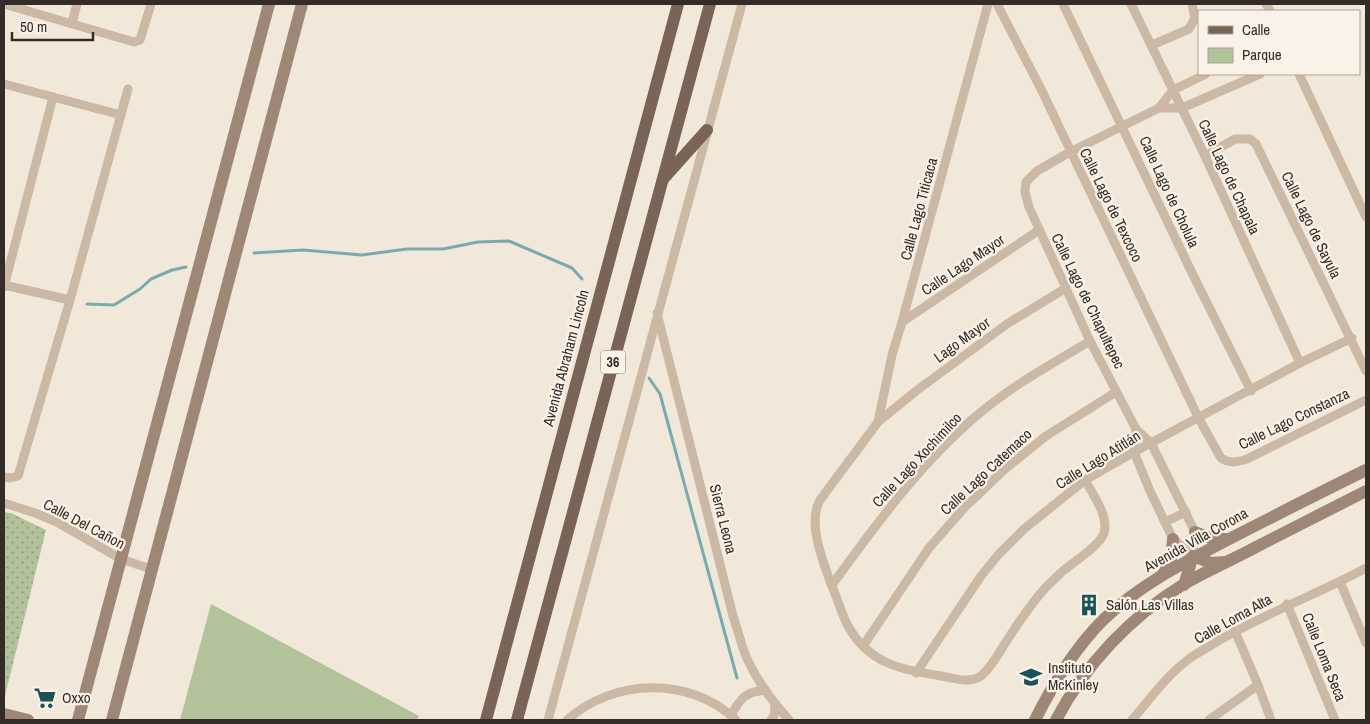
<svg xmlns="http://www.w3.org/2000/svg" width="1370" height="724" font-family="'Archivo Narrow',sans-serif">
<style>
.green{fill:url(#green-dots)}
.pitch{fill:#b2c299}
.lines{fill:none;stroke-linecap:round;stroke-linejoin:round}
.stream{stroke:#78abb0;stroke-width:3}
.street{stroke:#cbb8a5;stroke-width:9}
.secondary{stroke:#9e8777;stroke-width:12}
.primary{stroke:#796457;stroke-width:12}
.labels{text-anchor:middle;stroke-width:4.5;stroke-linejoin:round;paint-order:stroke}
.shield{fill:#faf2e6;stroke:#716760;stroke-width:1}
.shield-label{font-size:14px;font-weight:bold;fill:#362c27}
.street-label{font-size:15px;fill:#362c27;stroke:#faf2e6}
.poi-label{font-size:15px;fill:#362c27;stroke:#faf2e6;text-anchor:start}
</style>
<defs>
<pattern id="green-dots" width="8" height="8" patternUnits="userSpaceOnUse" patternTransform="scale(1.25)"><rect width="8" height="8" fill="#b2c299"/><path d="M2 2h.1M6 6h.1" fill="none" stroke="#929e7d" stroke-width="1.8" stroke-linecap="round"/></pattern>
</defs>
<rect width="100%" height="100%" fill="#f2e8da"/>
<!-- green -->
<polygon class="green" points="4,512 11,513 46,530 4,700"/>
<!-- pitch -->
<polygon class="pitch" points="211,604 419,716 417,720 180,720"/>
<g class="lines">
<!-- stream -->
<g class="stream">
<polyline points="254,253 303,250 362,255 407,249 443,249 478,242 509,241 572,268 582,279"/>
<polyline points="87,304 114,305 140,289 151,279 172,270 186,267"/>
<polyline points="649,378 660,394 737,678"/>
</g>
<!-- street -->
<g class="street">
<polyline points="4,4 134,42 140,40 151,4"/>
<path d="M997,4L1041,89L1199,419L1221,458C1230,464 1237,462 1247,459L1366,400"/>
<polyline points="1063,4 1193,275 1251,391"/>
<polyline points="1131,4 1205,156 1300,363"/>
<polyline points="1266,4 1270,11"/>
<polyline points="72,23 77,4"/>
<polyline points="1152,45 1189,29 1195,18 1192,4"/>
<polyline points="1299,74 1366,217"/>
<polyline points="4,84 121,115"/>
<polyline points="1159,108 1182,108 1260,74"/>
<polyline points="1205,156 1235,139 1250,139 1256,144 1366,371"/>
<polyline points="4,285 70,300"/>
<polyline points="4,287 53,97"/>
<path d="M1066,288L1007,324L916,391L878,422L820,500C807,523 823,561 831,584C837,597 841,613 848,626C869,664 902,670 941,676C954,678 969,684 981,676C992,667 998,654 1006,642C1018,623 1031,604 1046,587C1052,582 1057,576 1063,571C1073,562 1100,546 1104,533C1109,516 1093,495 1085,480"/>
<path d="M657,313L733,616C737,628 740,639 744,651C753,675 772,701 789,720"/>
<polyline points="902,322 1039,230"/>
<polyline points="878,422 892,355 902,322 988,4"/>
<polyline points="1136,429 1134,452 1150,491 1173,539 1193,556"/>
<polyline points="4,477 10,478 18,476 70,300 128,89"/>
<polyline points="4,503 35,513 57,522 121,559 151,569"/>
<polyline points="1165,522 1186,512"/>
<polyline points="1193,556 1195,532 1151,443 1136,429 1090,341 1029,207 1025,192 1026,182 1037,171 1070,152 1159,108 1173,90 1206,74"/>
<polyline points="1340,582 1366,643"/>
<path d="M832,585C877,523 922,461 981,412C1015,384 1053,363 1090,341"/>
<polyline points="1287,604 1335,720"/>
<polyline points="1235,631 1258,685 1271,720"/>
<polyline points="863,646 929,548 964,508 1005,469 1046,436 1116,392"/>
<polyline points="916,673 981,576 998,555 1024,529 1085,480 1134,452 1300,363 1352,338"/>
<path d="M731,715C741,698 745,692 765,690"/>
<polyline points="548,720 742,4"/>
<path d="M567,720C614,678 690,676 736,720"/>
<polyline points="771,720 774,716 775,705"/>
<path d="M1132,720C1150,699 1166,676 1189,659C1198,652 1209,647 1218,641C1266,613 1318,594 1366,568"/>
<polyline points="1209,720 1258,685"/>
</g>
<!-- secondary -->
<g class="secondary">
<polyline points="1195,532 1213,539 1227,539"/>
<polyline points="1163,574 1171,560 1173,539"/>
<polyline points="1184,585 1193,556 1211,563 1224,562"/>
<polyline points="4,714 28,720"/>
<polyline points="78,720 269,4"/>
<polyline points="112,720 302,4"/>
<path d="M1035,720C1053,684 1074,649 1103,620C1141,583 1191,559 1237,535C1280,513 1323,491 1366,470"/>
<path d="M1056,720C1085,665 1130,617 1184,584C1208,570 1234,559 1258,546C1294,528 1330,509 1366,491"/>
</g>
<!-- primary -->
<g class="primary">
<polyline points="664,178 707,130"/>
<polyline points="486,720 678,4"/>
<polyline points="517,720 710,4"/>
</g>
</g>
<!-- icons -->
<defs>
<g id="building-bare" transform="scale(1.725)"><path d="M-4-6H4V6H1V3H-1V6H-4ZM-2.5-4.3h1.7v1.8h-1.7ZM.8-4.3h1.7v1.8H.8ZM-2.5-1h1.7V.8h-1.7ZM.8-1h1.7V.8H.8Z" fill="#1b5259" stroke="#faf2e6" stroke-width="2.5" paint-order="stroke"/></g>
<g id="school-bare" transform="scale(1.725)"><path d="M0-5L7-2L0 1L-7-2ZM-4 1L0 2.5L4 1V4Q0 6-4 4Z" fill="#1b5259" stroke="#faf2e6" stroke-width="2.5" paint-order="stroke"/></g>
<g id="supermarket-bare" transform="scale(1.725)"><path d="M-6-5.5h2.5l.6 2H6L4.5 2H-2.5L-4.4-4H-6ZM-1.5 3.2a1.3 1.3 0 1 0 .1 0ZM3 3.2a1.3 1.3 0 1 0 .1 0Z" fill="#1b5259" stroke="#faf2e6" stroke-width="2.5" paint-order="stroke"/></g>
</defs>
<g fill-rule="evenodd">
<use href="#building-bare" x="1089" y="605"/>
<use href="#school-bare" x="1031" y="677"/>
<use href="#supermarket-bare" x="45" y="698"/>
</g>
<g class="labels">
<!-- shield labels -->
<rect class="shield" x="600.5" y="350.5" width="25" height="23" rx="4"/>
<g class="shield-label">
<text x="613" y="367">36</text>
</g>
<!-- street labels -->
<g class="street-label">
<text transform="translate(1229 177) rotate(65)" y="5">Calle Lago de Chapala</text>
<text transform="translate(1169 192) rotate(65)" y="5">Calle Lago de Cholula</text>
<text transform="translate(1111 205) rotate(64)" y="5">Calle Lago de Texcoco</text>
<text transform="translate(919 209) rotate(-75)" y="5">Calle Lago Titicaca</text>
<text transform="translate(1311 225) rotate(64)" y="5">Calle Lago de Sayula</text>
<text transform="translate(963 265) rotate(-34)" y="5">Calle Lago Mayor</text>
<text transform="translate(1088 301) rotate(64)" y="5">Calle Lago de Chapultepec</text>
<text transform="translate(962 340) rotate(-36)" y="5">Lago Mayor</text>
<text transform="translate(566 358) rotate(-75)" y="5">Avenida Abraham Lincoln</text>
<text transform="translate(1294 419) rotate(-26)" y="5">Calle Lago Constanza</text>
<text transform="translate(917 460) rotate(-47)" y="5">Calle Lago Xochimilco</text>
<text transform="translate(1098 460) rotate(-32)" y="5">Calle Lago Atitlán</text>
<text transform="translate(986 472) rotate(-43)" y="5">Calle Lago Catemaco</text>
<text transform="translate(723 519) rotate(76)" y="5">Sierra Leona</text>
<text transform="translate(84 524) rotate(28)" y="5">Calle Del Cañon</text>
<text transform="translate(1196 540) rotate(-29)" y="5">Avenida Villa Corona</text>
<text transform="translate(1233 619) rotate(-29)" y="5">Calle Loma Alta</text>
<text transform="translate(1324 657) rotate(68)" y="5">Calle Loma Seca</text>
</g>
<!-- poi labels -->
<g class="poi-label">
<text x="1106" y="610">Salón Las Villas</text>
<text x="1048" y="673">Instituto<tspan x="1048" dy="17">McKinley</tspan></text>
<text x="62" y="703">Oxxo</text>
</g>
</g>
<!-- border -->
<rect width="1370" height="724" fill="none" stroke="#362c27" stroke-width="10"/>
<!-- legend -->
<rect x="1198" y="10" width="162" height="65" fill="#faf2e6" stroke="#aca39a"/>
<rect x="1208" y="26" width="25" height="8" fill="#796457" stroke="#aca39a"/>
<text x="1242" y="35" font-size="15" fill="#362c27">Calle</text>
<rect x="1208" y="48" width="25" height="15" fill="#b2c299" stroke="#aca39a"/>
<text x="1242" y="60" font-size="15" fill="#362c27">Parque</text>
<!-- scale -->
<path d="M12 32v8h81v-8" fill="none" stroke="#362c27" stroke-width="2.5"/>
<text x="20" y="32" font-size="15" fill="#362c27" stroke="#faf2e6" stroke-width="4" paint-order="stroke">50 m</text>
</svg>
